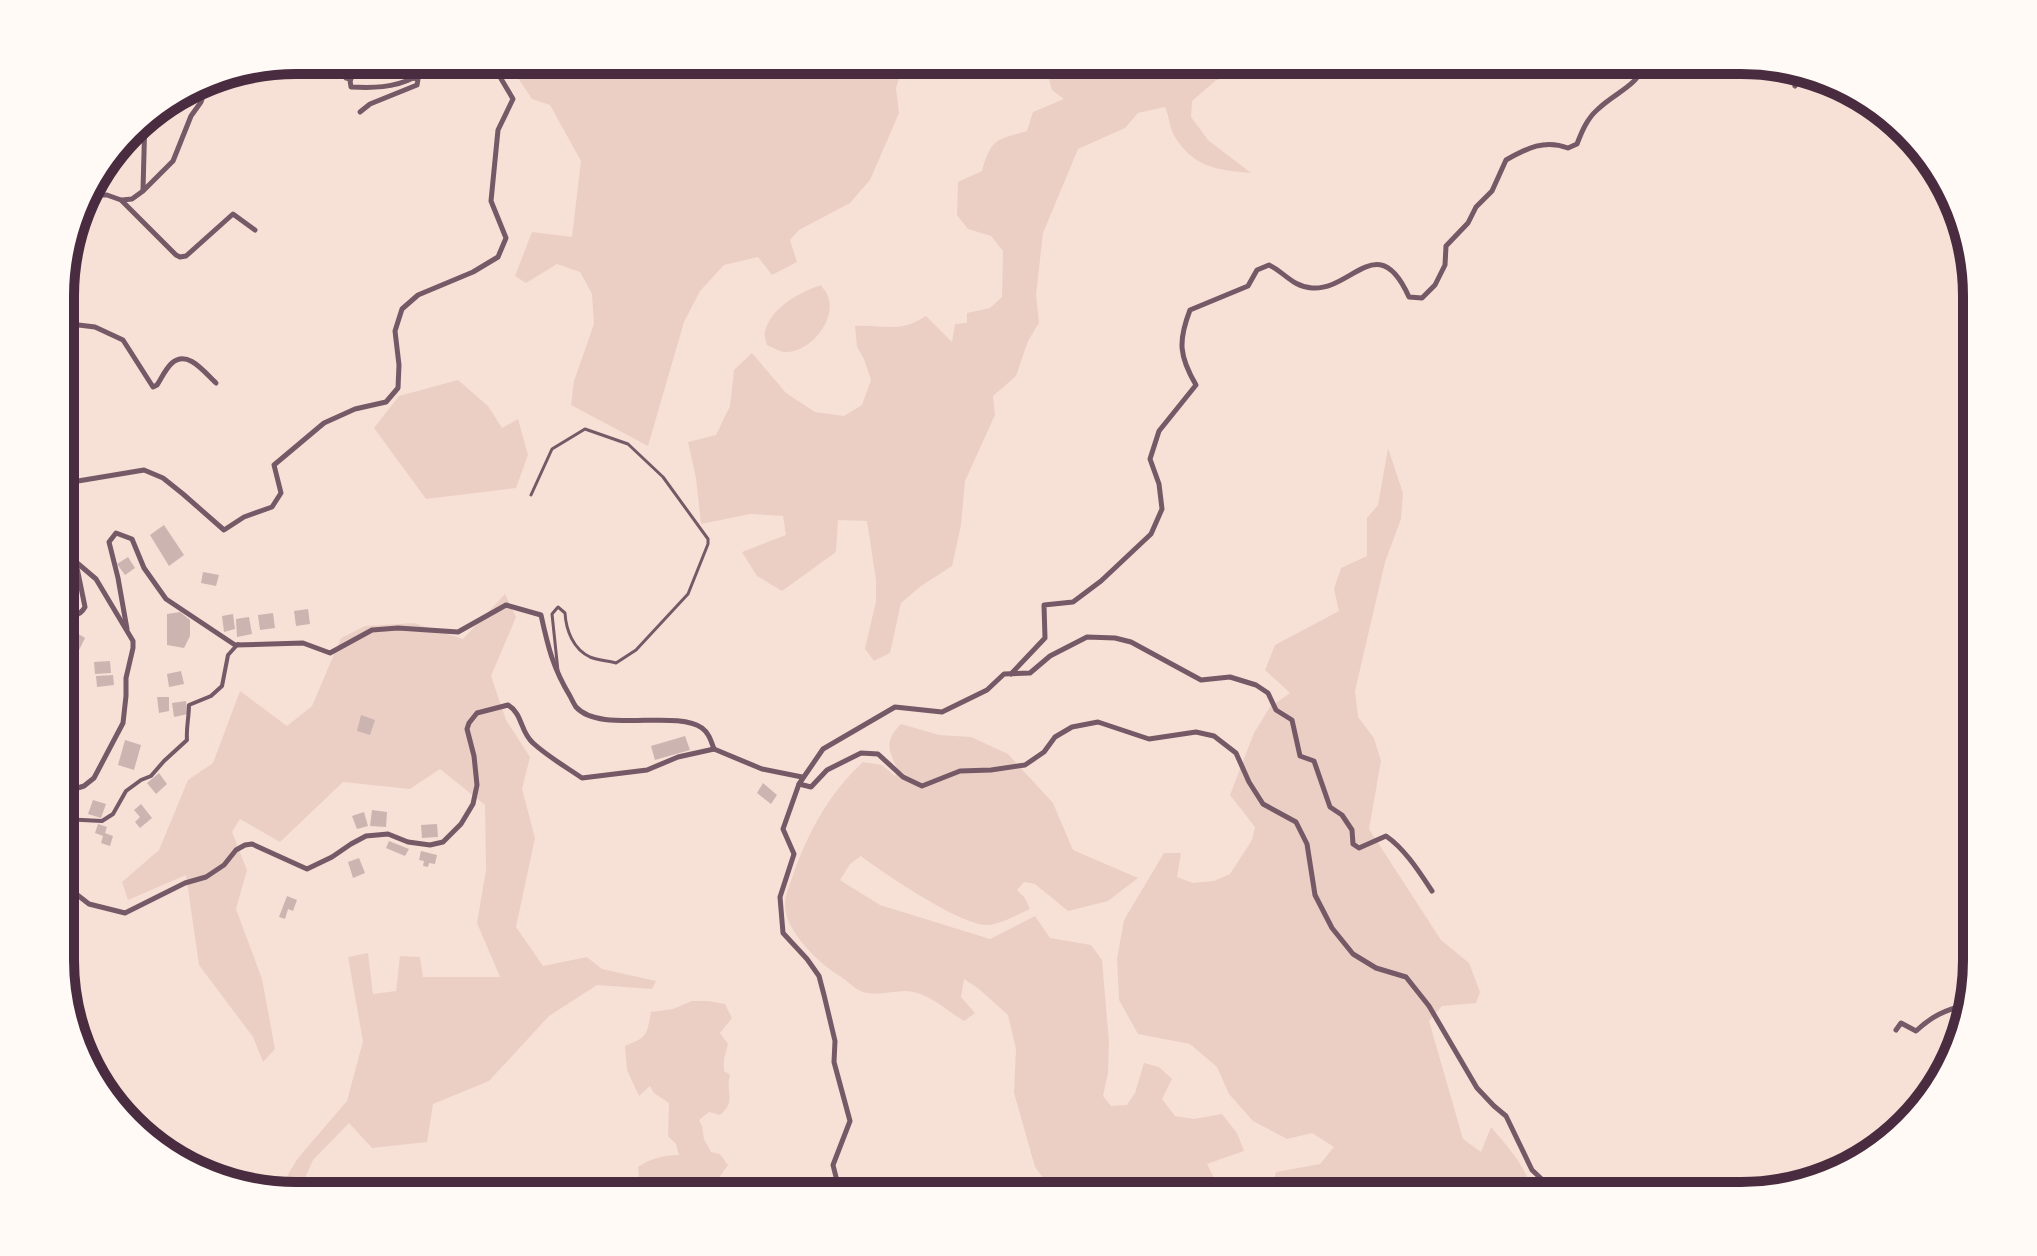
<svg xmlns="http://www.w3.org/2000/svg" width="2037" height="1256" font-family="Overpass,sans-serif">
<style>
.green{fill:#ebcfc5}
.building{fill:#ccb4b1}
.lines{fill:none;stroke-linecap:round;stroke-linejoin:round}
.service{stroke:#755966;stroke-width:3}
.pedestrian{stroke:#755966;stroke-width:4}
.minor{stroke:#755966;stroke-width:5}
.rim{fill:none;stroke:#4a2c40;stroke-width:10}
</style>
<rect width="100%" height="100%" fill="#f7e1d7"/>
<!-- green -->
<g class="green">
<polygon points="506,60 908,60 904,63 896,88 899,113 870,180 850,203 799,230 790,240 797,262 772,275 758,257 724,265 700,291 684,322 648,446 571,405 574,381 594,324 592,294 580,272 557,264 526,283 515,276 532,232 572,237 581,161 550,105 532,99"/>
<path d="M1062,60H1090L1084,66L1129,65L1151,70L1190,73L1207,60H1270L1215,81L1192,101L1191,117L1208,140L1251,173C1218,170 1194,168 1175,137C1170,129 1169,116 1165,107L1138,113L1125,128L1078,149L1043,233L1036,295L1039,323L1028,341L1016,376L993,396L995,415L965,481L961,525L952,566L921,586L901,603L890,653L874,661L865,649L876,601V580L867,521L838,520L836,552L782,591L757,576L742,552L786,535L783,516L750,514L701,524L696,478L688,442L716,435L730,406L734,370L752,353L786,393L815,412L844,416L862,405L871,380L864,359L857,347L855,326C885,324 898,334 926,316L952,342L955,324L967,323V313L990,308L1002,297L1003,251L991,236L968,229L957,215L958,182L982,171C991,138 997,140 1027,131L1033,112L1064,99L1052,90L1049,80Z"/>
<path d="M821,285C823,289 827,292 828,296C837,320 810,353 785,352C780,352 772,347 767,345C766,342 764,334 765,332C770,308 800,292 821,285Z"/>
<polygon points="458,380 488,406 502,428 518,419 528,455 516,488 426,499 374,428 399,396"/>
<path d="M1388,448L1403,493L1401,519L1385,562L1355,691L1358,717L1374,738L1381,761L1369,829L1441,940L1469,963L1480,992L1476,1003L1442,1006L1429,1021L1463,1139L1481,1152L1491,1127C1505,1144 1533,1173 1531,1196H1269L1276,1172L1320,1164L1334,1147L1312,1133L1287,1139L1253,1121L1229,1094L1217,1067L1190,1044L1138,1034L1119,1000L1117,959L1124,920L1164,853H1181L1177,877L1193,883L1214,881L1230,874L1252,840L1255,827L1230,795L1254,733L1270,707L1290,693L1265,670L1275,645L1339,611L1334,589L1341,568L1367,556V518L1378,505Z"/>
<polygon points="505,594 516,617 491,676 506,720 530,757 522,789 535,838 516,927 543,966 587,957 602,969 656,981 652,989 597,985 549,1016 489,1081 433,1104 427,1142 372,1148 349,1123 313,1160 297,1196 278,1191 298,1158 347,1101 363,1041 348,957 368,953 373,994 396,991 400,956 420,957 423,977 500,977 477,923 486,870 485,805 440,769 410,789 343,782 280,842 240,819 232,832 247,870 236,909 262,979 275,1049 263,1062 253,1037 199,965 186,875 128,900 122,882 159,850 188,780 213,763 240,691 287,726 312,706 341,638 365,626 414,623 463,639"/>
<path d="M901,724L939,735L971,737L1008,754L1053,803L1073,850L1138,878L1108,901L1068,911L1035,884L1024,882L1017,890L1025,898L1030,909C1019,914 1000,924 988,925C963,927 883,873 861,856L850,864L840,880L880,905L990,939L1035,916L1050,938L1091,945L1102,960L1109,1042L1108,1073L1103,1096L1111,1106L1127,1105L1135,1093L1144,1063L1159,1067L1172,1079L1162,1099L1175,1116L1194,1119L1222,1114L1237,1133L1244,1151L1207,1164L1219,1188L1226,1196H1089L1092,1191H1066L1046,1182L1035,1167L1014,1093L1016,1049L1008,1015L979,989L964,979L961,997L975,1013L964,1021C946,1010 928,992 906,991C892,991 877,996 863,992C855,990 846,979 838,975C818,962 784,930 785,904C785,895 790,884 793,875C808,832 830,792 863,762L882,765L895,776L898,770C888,750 884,741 901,724Z"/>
<path d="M692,1001H708L725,1004L732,1018L720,1033L728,1044L724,1059V1071L730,1075C725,1092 737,1101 720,1115L709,1112L699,1120L702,1126L704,1139L711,1152L720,1154L728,1165L709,1192L695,1194L665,1183L659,1192L654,1196H614L617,1188L639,1177L638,1167C651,1158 665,1155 679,1155L676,1144L668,1136L669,1103L654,1093L650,1086L639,1096L627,1070L625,1046C649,1036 646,1036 651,1012L673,1009Z"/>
</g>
<!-- building -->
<g class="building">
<polygon points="164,525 184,555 169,566 150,535"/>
<polygon points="128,557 135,568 125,575 117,564"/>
<polygon points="203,572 219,575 216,586 201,583"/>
<polygon points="308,609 310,624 296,626 294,611"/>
<polygon points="180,612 190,620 190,636 184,648 167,645 167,614"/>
<polygon points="273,613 275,628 260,630 258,615"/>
<polygon points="233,614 235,629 224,632 222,616"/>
<polygon points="249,617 252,634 237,637 236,619"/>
<polygon points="77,633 85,638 77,654 69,650"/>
<polygon points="110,661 111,673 95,674 94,662"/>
<polygon points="181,671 184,684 169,687 167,674"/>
<polygon points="113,675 114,685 97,687 96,676"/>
<polygon points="157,697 169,697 169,711 159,713"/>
<polygon points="186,701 188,714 174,717 172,703"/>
<polygon points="361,715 375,720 370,735 357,731"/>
<polygon points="685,736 690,750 655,760 651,746"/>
<polygon points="125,740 141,745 134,770 118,765"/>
<polygon points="159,773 167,784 156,794 147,783"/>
<polygon points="763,783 777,795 771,804 757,793"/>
<polygon points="93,800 106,804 101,818 88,814"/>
<polygon points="141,804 152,818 140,828 135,822 140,817 134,810"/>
<polygon points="372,810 387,812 386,827 370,826"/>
<polygon points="364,812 368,826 357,829 352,816"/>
<polygon points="98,824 107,827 105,833 113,836 110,846 101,843 103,836 95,833"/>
<polygon points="437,824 438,837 422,838 421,825"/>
<polygon points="389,841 409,849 405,856 386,848"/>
<polygon points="421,851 437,855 435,864 429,863 428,867 423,866 424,861 419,860"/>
<polygon points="359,858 365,873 353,878 348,862"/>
<polygon points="287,896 297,900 293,911 288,909 285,919 279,917"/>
</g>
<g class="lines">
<!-- service -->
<path class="service" d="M531,495L552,449L585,429L628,444L663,477L708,539V544L688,594L636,650L616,663C608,661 597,660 590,657C573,649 566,630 565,613L558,607L552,614L558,671"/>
<!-- pedestrian -->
<path class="pedestrian" d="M62,819L102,821L113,814L126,791L141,780L151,776L164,761L187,740C186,728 189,717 189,705L211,696L222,686L228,655L238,644"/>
<!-- minor -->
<g class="minor">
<polyline points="331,60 336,64 346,78 351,79"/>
<path d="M347,60L351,87C373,88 393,88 413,78L414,70L407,60"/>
<polyline points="1795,86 1800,78"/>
<polyline points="360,112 370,104 417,85 418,79 413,78"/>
<polyline points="90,183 95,195 107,195 121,200 176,255 180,257 186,256 233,214 255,230"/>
<polyline points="143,190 145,116"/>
<polyline points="122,200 132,199 143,191 173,161 191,116 201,102 209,77"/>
<path d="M62,323L95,327L123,340L153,387L157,385C161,379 166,368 172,363C188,349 205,373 216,383"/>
<polyline points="62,487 66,483 144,470 163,478 183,494 224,530 244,517 272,507 281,493 274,465 324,423 355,409 386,402 398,388 399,365 395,331 402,309 418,295 473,272 498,257 506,238 491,201 498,130 513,99 490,60"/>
<polyline points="62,536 76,562 96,579 133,641 133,648 126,678 126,696 123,723 94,778 84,786 62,793"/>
<path d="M62,611C69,619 80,616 85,607L76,563"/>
<path d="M127,629L118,578L109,542L116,533L132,539L144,568L166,599L235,645L303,643L330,653L372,630L398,628L458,632L506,605L541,615C548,647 553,668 570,696C572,700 574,704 576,707C600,734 676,709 702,728C709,733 711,741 714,749"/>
<path d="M1011,674L1045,638L1044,605L1073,602L1101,581L1151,534L1162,509L1159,484L1150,459L1159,431L1196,385C1179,356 1178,341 1190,310L1248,286L1257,270L1269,265C1284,272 1293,287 1312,288C1352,291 1378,228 1409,297L1422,298L1435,285L1445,265L1446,246L1468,223L1476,207L1492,191L1506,160C1527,148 1545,139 1568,148L1577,144C1582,131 1587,119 1597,110C1618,90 1635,89 1648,60"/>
<polyline points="799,784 811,787 827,770 861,753 878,754 903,777 922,786 960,771 991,770 1025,765 1044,752 1055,737 1072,727 1098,722 1149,739 1196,732 1214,736 1236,753 1249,782 1263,804 1296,822 1307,844 1315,895 1332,928 1353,954 1376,968 1406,977 1429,1006 1477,1088 1494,1106 1506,1116 1532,1170 1549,1186 1565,1192 1590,1196"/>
<path d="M62,883L89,904L125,913L185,883L206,877L224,865L236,850L245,845L252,844L307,869L332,857L351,844L366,836L388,834L408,842L430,845L443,842L461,824L473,804L477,785L474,756L467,729L469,723L477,713L508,705C523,714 520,732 533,743C547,756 566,767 582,778L647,770L678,757L714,749L762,769L802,777"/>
<path d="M1896,1030L1901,1023L1916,1031C1932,1016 1945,1010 1966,1005"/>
<path d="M854,1196L837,1181L833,1165L850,1121L834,1062L835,1041L824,995L819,976L807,959L783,933L780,897L794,854L783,829L799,784L823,749L895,707L942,712L987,690L1004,674L1030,673L1050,656L1087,637L1115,638L1131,642L1201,680L1230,677L1256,685L1268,693L1276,710L1292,720L1300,756L1314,761L1330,807L1342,815L1352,830L1353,844L1359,848L1386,836C1405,849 1420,873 1432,891"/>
<polyline points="1598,1196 1630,1188 1644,1181 1667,1188 1673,1196"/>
</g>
</g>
<!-- crop -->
<path d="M0 0H2037V1256H0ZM296 74H1741A222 222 0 0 1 1963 296V960A222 222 0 0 1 1741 1182H296A222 222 0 0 1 74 960V296A222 222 0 0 1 296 74Z" fill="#fffaf5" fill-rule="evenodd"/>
<path class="rim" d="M296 74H1741A222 222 0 0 1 1963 296V960A222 222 0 0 1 1741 1182H296A222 222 0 0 1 74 960V296A222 222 0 0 1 296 74Z"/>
</svg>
